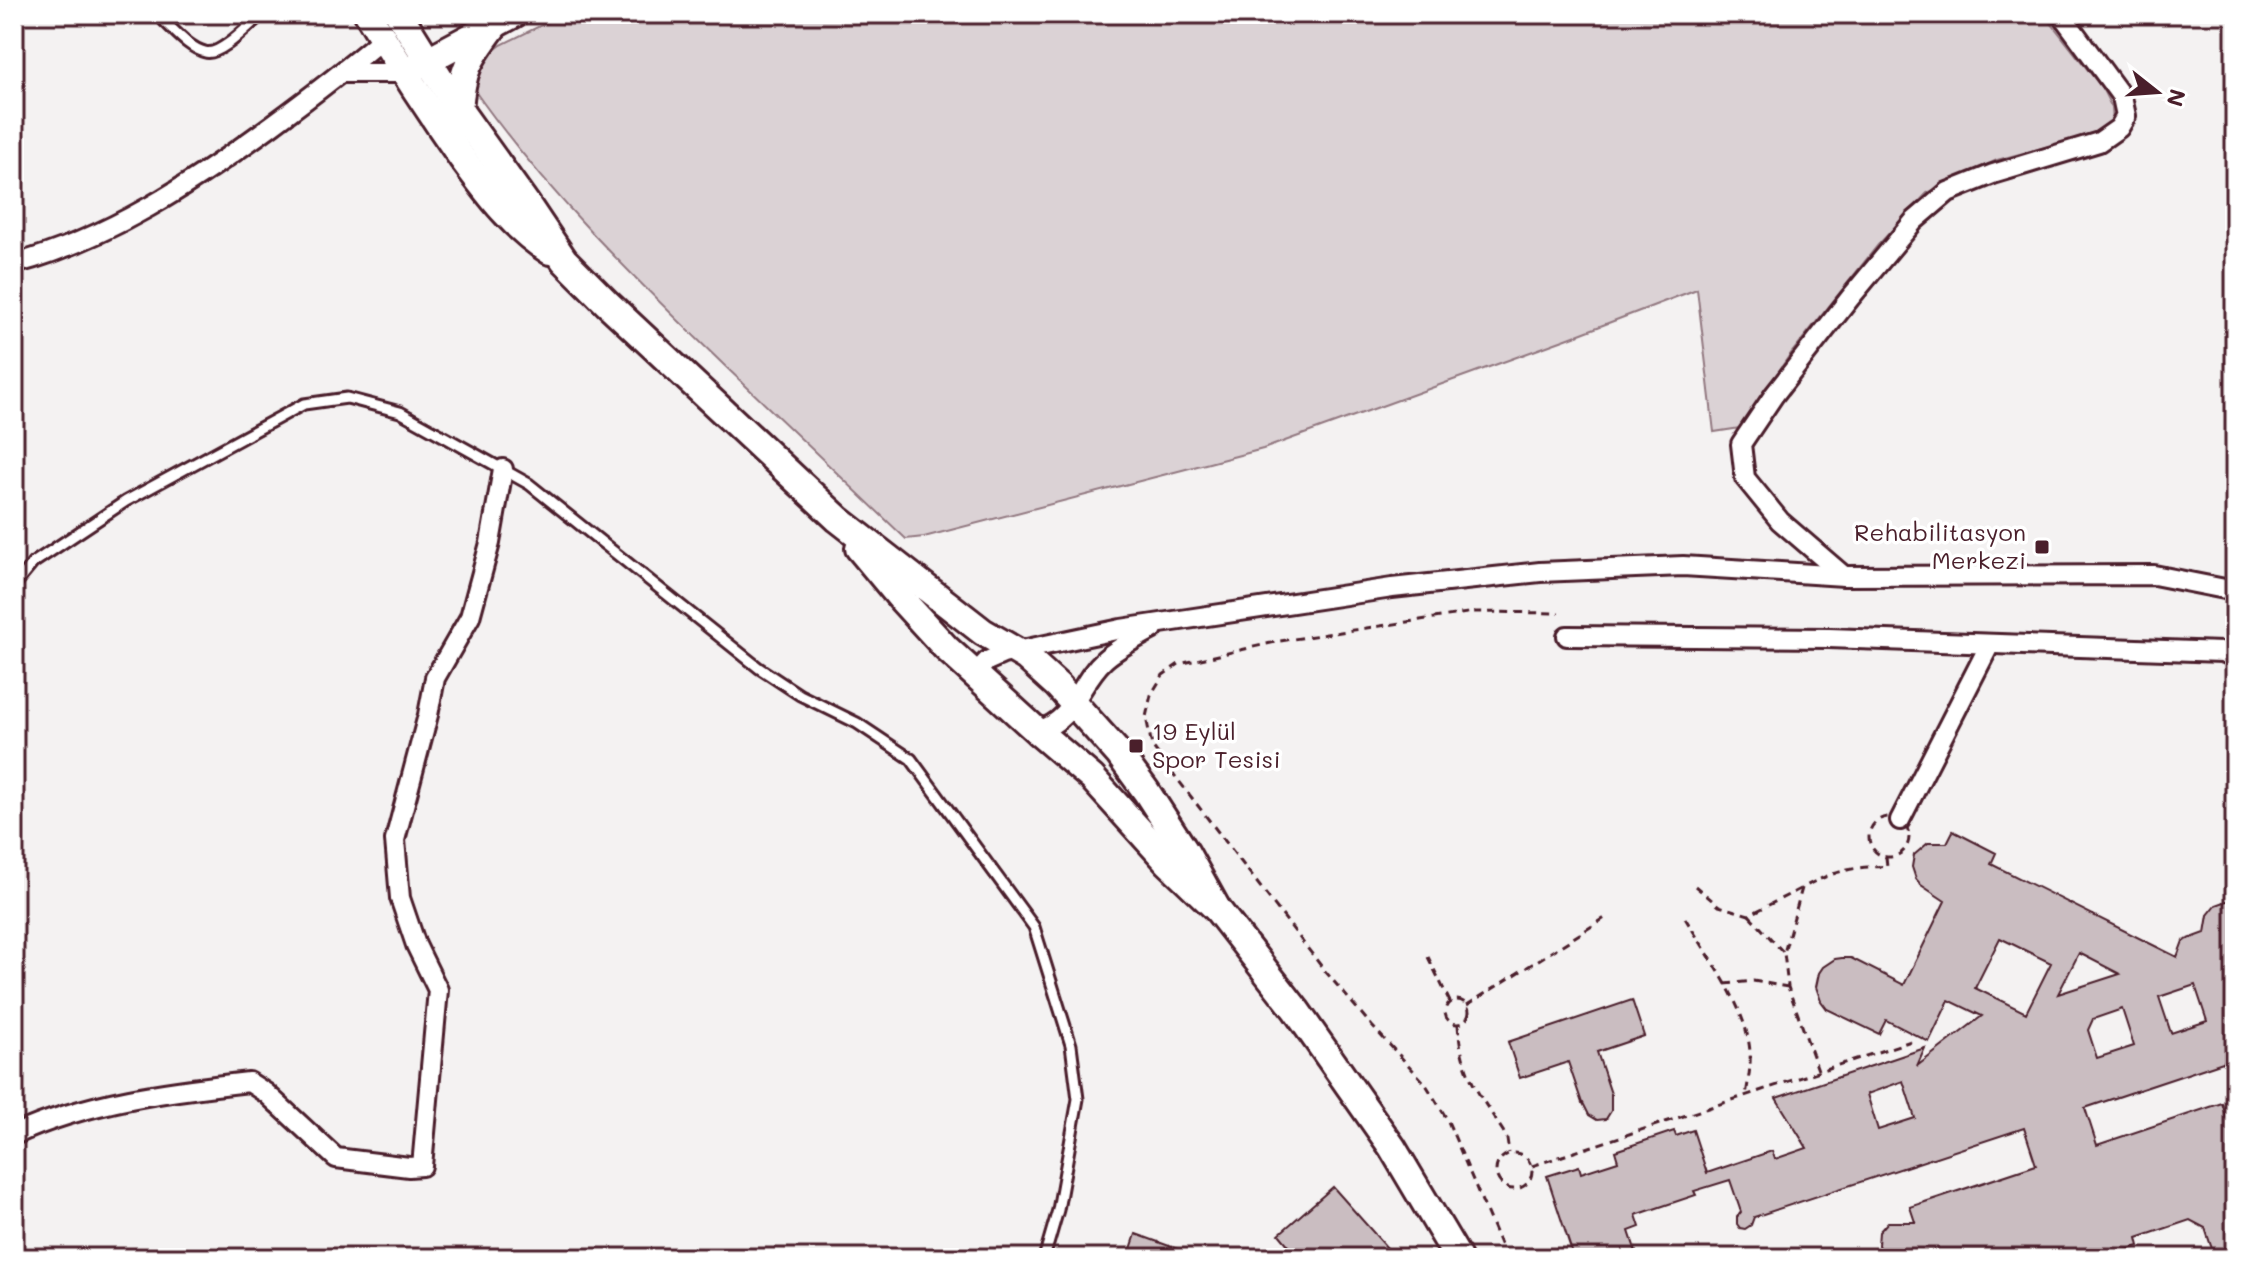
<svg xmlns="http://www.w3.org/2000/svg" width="2249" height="1272" font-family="Mali,sans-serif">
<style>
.green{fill:#dbd2d5;stroke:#927880;stroke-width:2}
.building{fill:#cabdc1;stroke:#4a1f2b;stroke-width:2;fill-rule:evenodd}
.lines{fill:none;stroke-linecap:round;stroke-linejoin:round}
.lane-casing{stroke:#4a1f2b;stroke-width:15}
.street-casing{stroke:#4a1f2b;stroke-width:24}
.secondary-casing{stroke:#4a1f2b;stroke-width:32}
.path{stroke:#4a1f2b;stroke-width:3;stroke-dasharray:8 6;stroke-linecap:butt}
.lane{stroke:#fff;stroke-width:9}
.street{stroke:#fff;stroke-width:18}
.secondary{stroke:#fff;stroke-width:26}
.poi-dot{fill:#4a1f2b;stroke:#fff;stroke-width:3}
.labels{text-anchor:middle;stroke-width:7;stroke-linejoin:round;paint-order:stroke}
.poi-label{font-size:24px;fill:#4a1f2b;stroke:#fff;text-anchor:end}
</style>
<rect width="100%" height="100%" fill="#f4f2f2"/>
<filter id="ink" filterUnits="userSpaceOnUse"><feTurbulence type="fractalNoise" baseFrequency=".0125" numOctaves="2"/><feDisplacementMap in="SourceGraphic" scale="16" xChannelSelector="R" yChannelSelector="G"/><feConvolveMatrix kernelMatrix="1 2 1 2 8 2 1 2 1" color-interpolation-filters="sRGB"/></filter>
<g filter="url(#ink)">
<!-- green -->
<path class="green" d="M564,14H2044L2102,88L2112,108L2113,123L2098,133L1997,160L1927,193L1878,245L1789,356L1740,428L1714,432L1697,289L1569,338L1263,449L924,537L906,539C846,482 786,424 725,366C635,279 544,190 472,87L480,62L501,45Z"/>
<!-- building -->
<g class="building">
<path d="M1953,831L1996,853L1991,864L2177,957L2183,941L2205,933L2208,915L2216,905L2227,901H2235V1058L2085,1108L2097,1145L2222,1103L2235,1142V1258H2215L2205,1228L2190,1220L2137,1238L2139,1246L2116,1253L2117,1258H1885L1878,1245L1879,1232L1888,1222H1915L1910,1207L2036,1165L2024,1128L1754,1217L1751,1225L1745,1229L1740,1228L1737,1224V1217L1741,1212L1730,1180L1694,1191L1696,1195L1636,1215L1640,1227L1629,1231L1638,1258H1574L1547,1176L1579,1166L1581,1173L1618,1161L1615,1151L1674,1131L1676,1136L1693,1130L1707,1173L1772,1151L1775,1159L1807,1148L1776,1098L1925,1048L1917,1066L1982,1016L1949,1000L1929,1042L1886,1020L1879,1034L1827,1009L1821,1001L1816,987L1819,973L1823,967L1835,959L1842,958H1851L1904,985L1945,901L1921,885L1916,879L1912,867L1914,855L1928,843H1947ZM2000,938L2051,963L2026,1013L1975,988ZM2079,953L2120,974L2058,994ZM2195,985L2207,1021L2171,1033L2159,997ZM2122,1009L2134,1046L2097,1058L2088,1030L2093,1019ZM1903,1081L1915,1118L1878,1130L1867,1094Z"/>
<polygon points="1632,1000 1644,1036 1597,1052 1611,1094 1611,1111 1606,1119 1597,1120 1589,1115 1583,1103 1582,1103 1568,1062 1520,1078 1508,1042"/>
<polygon points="1333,1187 1396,1258 1299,1258 1279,1234"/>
<polygon points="1136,1234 1197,1256 1197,1258 1128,1258"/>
</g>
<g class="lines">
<!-- lane casing -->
<g class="lane-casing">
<g id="lane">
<path d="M164,21C175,31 189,48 205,52C220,57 250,24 262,14"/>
<polyline points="14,586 33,563 126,501 304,404 347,398 400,412 529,484 759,668 800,695 857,723 911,759 1034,927 1071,1045 1078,1099 1058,1210 1044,1258"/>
</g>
</g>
<!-- street casing -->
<g class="street-casing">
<g id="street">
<polyline points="343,73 405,73"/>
<path d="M14,264C109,239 193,183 272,125C310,97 347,69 383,38"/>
<polyline points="1844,576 1780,521 1745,478 1741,444 1774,395 1850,298 1914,221 1948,192 1993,174 2099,142 2119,128 2126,116 2122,97 2061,14"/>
<polyline points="1567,636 1829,638 2222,652 2235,657"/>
<polyline points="974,675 987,661 1003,654 1121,629 1392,588 1540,572 1683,566 1844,576 2154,575 2235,591"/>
<path d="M1037,731C1076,720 1078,683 1105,659C1119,647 1137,638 1153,629"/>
<polyline points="1900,820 1990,644"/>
<path d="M14,1135C88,1101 169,1091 249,1082L266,1093L336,1158L409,1167L422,1166L438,990L416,945L400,898L395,840L428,715L435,678L470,617L490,543L503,469"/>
</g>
</g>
<!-- secondary casing -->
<g class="secondary-casing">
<g id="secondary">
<path d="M368,14C398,63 429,111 462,158C487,192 513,228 550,251"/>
<polyline points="399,14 459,110 525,202 564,260 607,303 838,519 983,632 1026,657 1058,686 1119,754 1146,791 1186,853 1217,909"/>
<polyline points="415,67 514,14"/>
<path d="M459,110C462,69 469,59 493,27"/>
<polyline points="859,548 903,601 946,648 1037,731 1092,778 1168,862 1217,909 1296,1010 1392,1147 1458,1258"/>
</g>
</g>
<!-- path -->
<g class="path">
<circle cx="1889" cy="837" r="20"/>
<polyline points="1695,886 1719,906 1749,915 1802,888"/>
<polyline points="1749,915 1784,953"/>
<path d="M1685,918C1708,956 1747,1007 1750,1052C1751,1066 1748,1082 1746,1096"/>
<polyline points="1428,957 1450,1002"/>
<polyline points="1725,984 1753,981 1788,987"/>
<circle cx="1457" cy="1012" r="12"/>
<polyline points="1467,1005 1605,918"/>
<path d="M1458,1024C1461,1073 1477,1091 1503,1131L1507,1139L1509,1153"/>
<path d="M1818,1070L1788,987L1784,953L1802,888C1829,873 1855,865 1887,867L1886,857"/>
<circle cx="1514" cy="1171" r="18"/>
<polyline points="1532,1166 1911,1041"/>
<polyline points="1506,1258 1447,1119 1425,1083 1372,1026 1325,971 1152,746 1146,717 1151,695 1163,675 1179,664 1280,641 1474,612 1559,613"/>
</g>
<!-- lane -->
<use href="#lane" class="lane"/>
<!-- street -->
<use href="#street" class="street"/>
<!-- secondary -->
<use href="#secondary" class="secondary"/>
</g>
</g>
<!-- markers -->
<g class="poi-dot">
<rect x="2034" y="539" width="16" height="16" rx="4"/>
<rect x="1128" y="738" width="16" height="16" rx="4"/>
</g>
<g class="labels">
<!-- poi labels -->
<g class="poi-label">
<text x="2026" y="541">Rehabilitasyon<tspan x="2026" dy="28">Merkezi</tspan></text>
<text x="1152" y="740" text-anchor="start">19 Eylül<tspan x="1152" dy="28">Spor Tesisi</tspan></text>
</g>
</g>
<!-- margin -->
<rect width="2249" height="1272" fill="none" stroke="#fff" stroke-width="48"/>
<rect x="24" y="24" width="2201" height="1224" fill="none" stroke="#4a1f2b" stroke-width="3" filter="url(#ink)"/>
<!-- north arrow -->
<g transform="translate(2157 92) rotate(107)" stroke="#ffffff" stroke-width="6" paint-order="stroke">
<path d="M0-6L14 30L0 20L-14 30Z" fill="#4a1f2b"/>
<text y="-12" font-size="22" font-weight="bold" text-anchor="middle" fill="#4a1f2b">N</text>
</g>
</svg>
